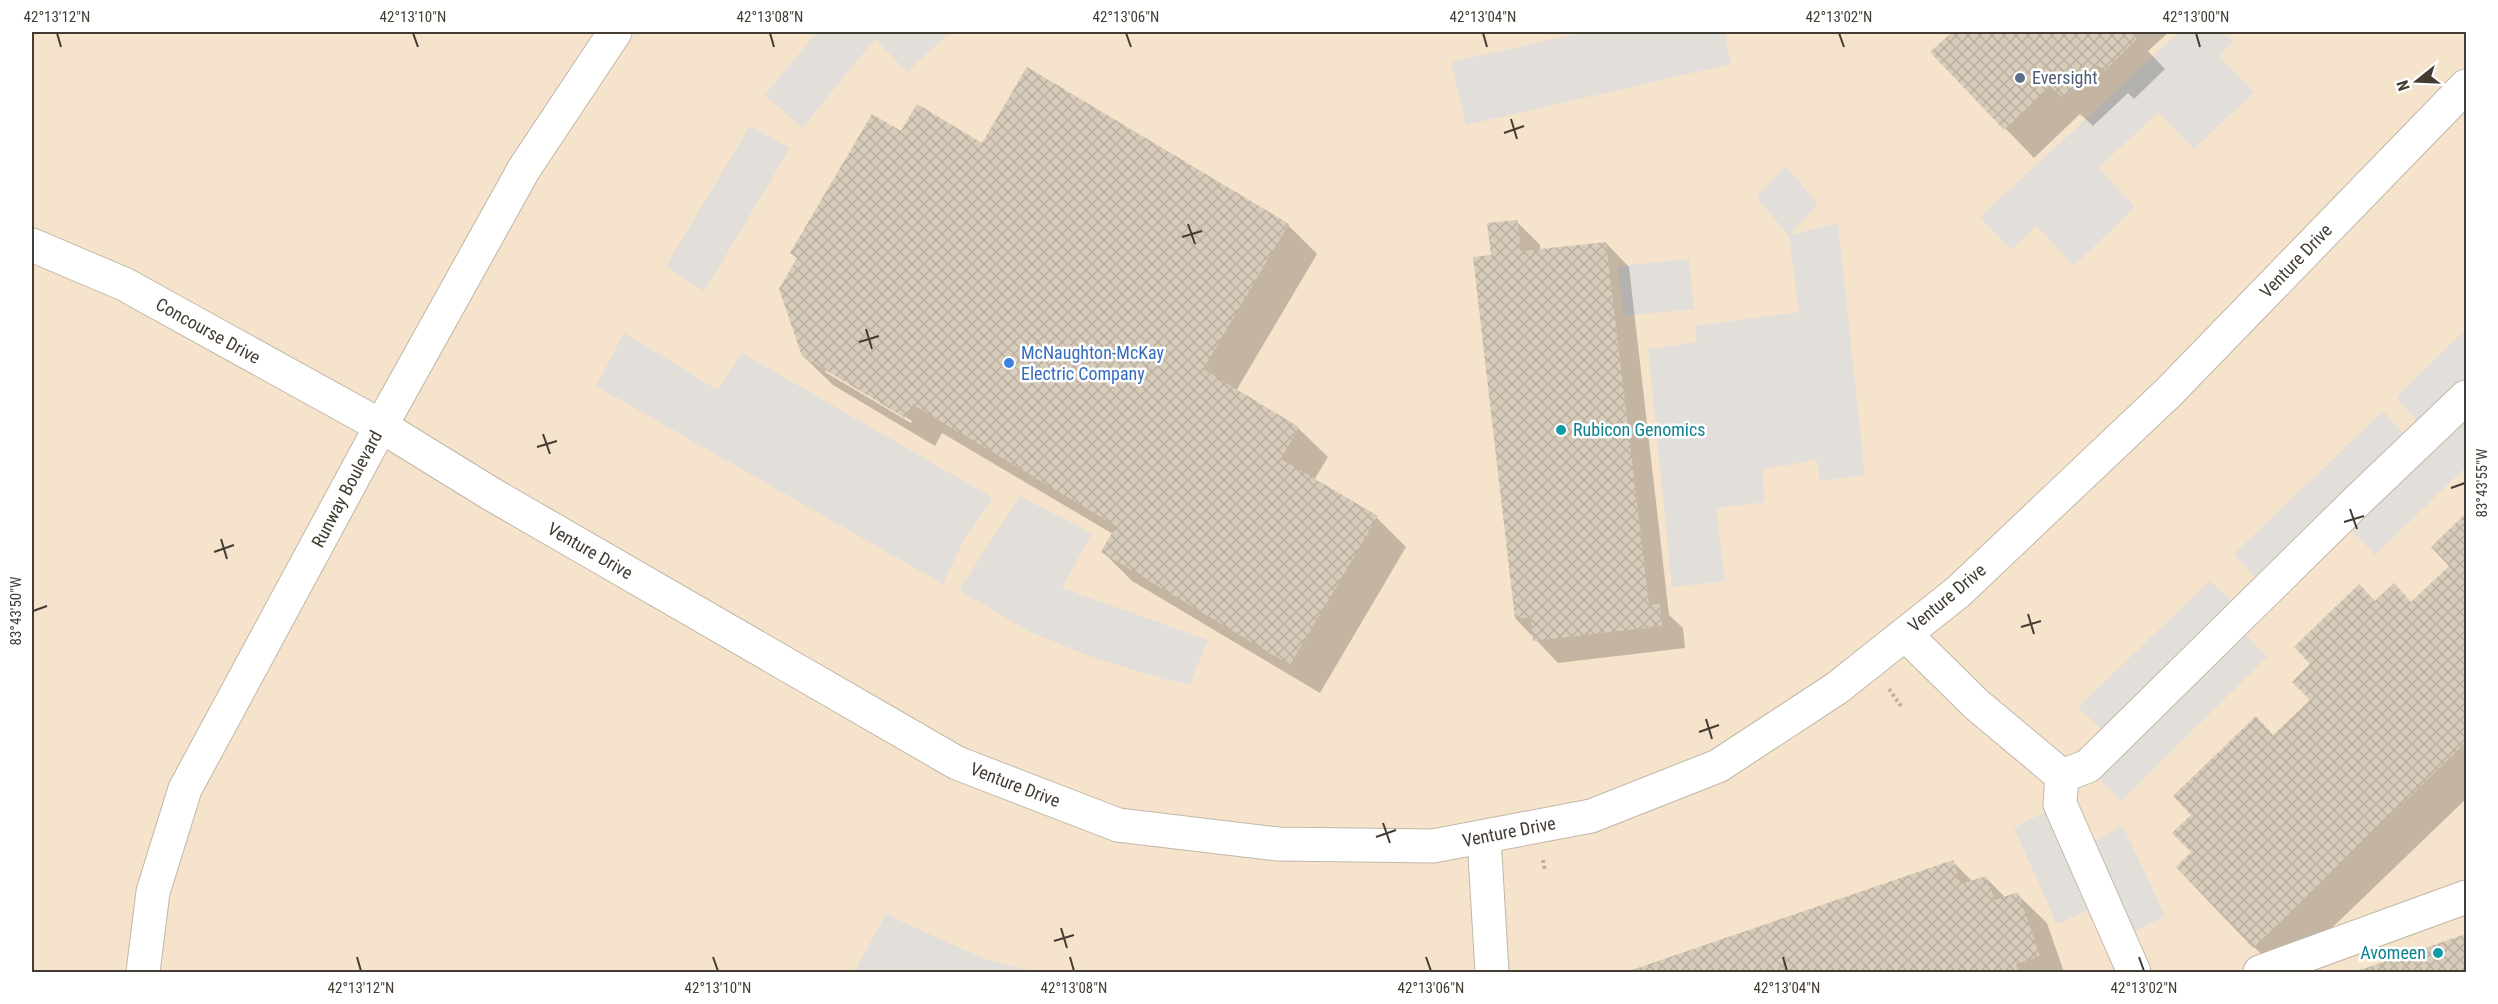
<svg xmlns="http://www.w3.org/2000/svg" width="2498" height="1004" font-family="'Roboto Condensed',sans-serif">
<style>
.commercial{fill:#f6e3cb}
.parking{fill:#e2dfdb}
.shadow{fill:#0003;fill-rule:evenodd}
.building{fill:url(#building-cross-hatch)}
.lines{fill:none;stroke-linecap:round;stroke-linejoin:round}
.minor-casing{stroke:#c0b7a7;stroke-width:35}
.path{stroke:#c0b095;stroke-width:4;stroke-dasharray:3 3;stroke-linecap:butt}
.minor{stroke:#fff;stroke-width:33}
.ticks{fill:none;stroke:#433c32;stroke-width:2}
.service-dot{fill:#5c6f8a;stroke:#fff;stroke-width:2}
.shop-dot{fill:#3f7fe0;stroke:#fff;stroke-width:2}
.culture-dot{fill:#0f9aa8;stroke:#fff;stroke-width:2}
.labels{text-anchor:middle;stroke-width:5;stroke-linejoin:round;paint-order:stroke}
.service-label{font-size:18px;fill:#4e5e75;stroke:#fff;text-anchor:start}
.street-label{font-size:18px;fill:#433c32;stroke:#fff}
.shop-label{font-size:18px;fill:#366cbe;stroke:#fff;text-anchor:start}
.culture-label{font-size:18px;fill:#0d838f;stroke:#fff;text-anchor:start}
.neatline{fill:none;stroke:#433c32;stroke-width:2}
.ticks-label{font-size:15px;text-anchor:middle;fill:#433c32}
</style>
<defs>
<pattern id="building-cross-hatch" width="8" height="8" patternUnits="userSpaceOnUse" patternTransform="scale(1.5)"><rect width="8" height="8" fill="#d7cbba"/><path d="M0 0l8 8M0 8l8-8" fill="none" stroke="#baafa0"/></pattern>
</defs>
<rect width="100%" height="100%" fill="#f2ede2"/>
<!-- commercial -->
<rect class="commercial" x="32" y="32" width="2434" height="940"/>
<!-- parking -->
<g class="parking">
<polygon points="817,32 950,32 907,72 875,39 802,128 765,95"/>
<polygon points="1585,32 1724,32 1731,64 1466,125 1451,62"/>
<polygon points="2179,32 2223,32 2233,42 2219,56 2254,92 2194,149 2159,112 2098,168 2135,207 2074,266 2037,226 2011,250 1980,217"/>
<polygon points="750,126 790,148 704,292 666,266"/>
<polygon points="1786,166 1818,204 1790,235 1838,223 1865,475 1820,481 1817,460 1762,469 1765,502 1716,508 1725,581 1672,587 1648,349 1697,342 1695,326 1798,312 1800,319 1789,236 1756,197"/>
<polygon points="1689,259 1694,309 1623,316 1618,266"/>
<polygon points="2466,329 2466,467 2375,555 2341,519 2267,590 2234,554 2383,411 2415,446 2428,434 2396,397"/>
<polygon points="624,333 718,390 742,353 993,498 965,538 943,584 596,386"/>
<polygon points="1020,496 1092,534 1062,588 1208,640 1190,684 1163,679 1089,656 1028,631 959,590"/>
<polygon points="2210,581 2245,613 2234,622 2267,657 2121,801 2088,766 2113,741 2078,707"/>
<polygon points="2060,804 2080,848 2123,826 2165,916 2120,939 2104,903 2057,924 2014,828"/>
<polygon points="886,914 982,958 1037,972 854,972"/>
</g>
<!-- shadow -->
<g class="shadow">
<polygon points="1954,32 2169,32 2148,51 2165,69 2134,99 2128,93 2093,126 2080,114 2034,158 1932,52"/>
<path d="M901,133L982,145L1288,225L1317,254L1236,391L1298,428L1328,457L1314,480L1377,518L1406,547L1320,693L1132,581L1103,552L1113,534L942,433L935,446L833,385L803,356L798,259L792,253ZM825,369L912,421L911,423L825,372Z"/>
<polygon points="1516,221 1540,245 1540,251 1606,243 1629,267 1669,615 1683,628 1685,648 1558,663 1516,619 1493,256"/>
<polygon points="2466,515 2466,799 2286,972 2280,972 2254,947 2193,852 2274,736 2312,700 2376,603 2412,603 2451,566 2433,547"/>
<polygon points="1952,861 1973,882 1986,878 2006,898 2017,894 2047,923 2064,972 1630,972"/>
<polygon points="2466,935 2466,972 2358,972"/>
</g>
<!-- building -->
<g class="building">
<polygon points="1952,32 2130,32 2137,39 2104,71 2098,65 2063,98 2050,86 2004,130 1930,52"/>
<polygon points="1027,67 1289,224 1203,369 1299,427 1281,459 1378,516 1290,665 1101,552 1116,526 913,405 905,418 802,356 779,289 797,258 790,253 872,114 901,131 917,104 982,143"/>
<polygon points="1517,220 1521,251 1606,242 1649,605 1660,604 1662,626 1533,641 1531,617 1515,619 1473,257 1491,255 1487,223"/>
<polygon points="2466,513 2466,742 2253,948 2176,867 2191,852 2172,833 2191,815 2173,796 2256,716 2273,735 2310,700 2292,682 2310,664 2294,647 2359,584 2375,601 2394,583 2411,602 2449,566 2431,547"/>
<polygon points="1953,860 1961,884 1986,876 1995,900 2018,892 2040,956 2016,964 2019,972 1626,972"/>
<polygon points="2466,934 2466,972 2354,972"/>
</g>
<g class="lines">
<!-- minor casing -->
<g class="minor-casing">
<g id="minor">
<polyline points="32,245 124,284 381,426 493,495 957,763 1118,825 1278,844 1433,846 1591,816 1718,766 1837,688 1958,592 2169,392 2466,86"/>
<polyline points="1905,634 1976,704 2062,776 2060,804 2134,972"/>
<polyline points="2062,776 2088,766 2355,503 2466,397"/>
<polyline points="1484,838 1492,972"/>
<polyline points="143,972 153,892 185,789 381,426 524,169 615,32"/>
<polyline points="2260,972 2466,897"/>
</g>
</g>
<!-- path -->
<g class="path">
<polyline points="1889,689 1901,706"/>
<polyline points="1543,860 1545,871"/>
</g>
<!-- minor -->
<use href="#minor" class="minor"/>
</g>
<!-- ticks -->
<path class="ticks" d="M57,33L61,47M413,33L418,47M770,33L774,47M1126,33L1131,47M1483,33L1487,47M1839,33L1844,47M2196,33L2200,47M1511,119L1517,139M1504,133L1524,126M1188,224L1195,244M1182,237L1202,231M866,329L872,349M859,342L879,336M543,434L550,454M537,447L557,441M2451,488L2465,483M2350,509L2357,529M2344,522L2364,516M221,539L227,559M214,552L234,545M33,611L47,606M2028,614L2034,634M2021,627L2041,621M1706,719L1712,739M1699,732L1719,725M1383,823L1390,843M1376,837L1396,830M1061,928L1067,948M1054,941L1074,935M357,957L361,971M713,957L718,971M1070,957L1074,971M1426,957L1431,971M1783,957L1787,971M2139,957L2144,971"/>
<!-- markers -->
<circle class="service-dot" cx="2020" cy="78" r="6"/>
<circle class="shop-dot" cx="1009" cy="363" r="6"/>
<g class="culture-dot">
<circle cx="1561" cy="430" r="6"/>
<circle cx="2438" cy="953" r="6"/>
</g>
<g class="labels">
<!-- service labels -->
<g class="service-label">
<text x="2032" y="84">Eversight</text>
</g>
<!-- street labels -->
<g class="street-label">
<text transform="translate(2296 261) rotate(-46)" y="6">Venture Drive</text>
<text transform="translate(208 331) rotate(29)" y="6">Concourse Drive</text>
<text transform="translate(347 489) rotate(-62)" y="6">Runway Boulevard</text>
<text transform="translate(590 551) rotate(30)" y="6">Venture Drive</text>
<text transform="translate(1947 598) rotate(-40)" y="6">Venture Drive</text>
<text transform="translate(1015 785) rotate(21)" y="6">Venture Drive</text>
<text transform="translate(1509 832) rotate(-11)" y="6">Venture Drive</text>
</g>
<!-- shop labels -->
<g class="shop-label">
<text x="1021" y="359">McNaughton-McKay<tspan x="1021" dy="21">Electric Company</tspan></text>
</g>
<!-- culture labels -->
<g class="culture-label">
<text x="1573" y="436">Rubicon Genomics</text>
<text x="2426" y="959" text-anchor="end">Avomeen</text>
</g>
</g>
<!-- border -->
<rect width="2498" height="1004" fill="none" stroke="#ffffff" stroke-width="66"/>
<!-- north arrow -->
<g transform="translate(2417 81) rotate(252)" stroke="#ffffff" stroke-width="4.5" paint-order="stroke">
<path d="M0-4.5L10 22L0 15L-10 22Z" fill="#433c32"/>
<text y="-9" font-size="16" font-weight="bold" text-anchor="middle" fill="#433c32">N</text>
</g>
<rect x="33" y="33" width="2432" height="938" class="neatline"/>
<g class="ticks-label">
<text x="57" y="22">42°13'12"N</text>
<text x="413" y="22">42°13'10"N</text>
<text x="770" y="22">42°13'08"N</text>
<text x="1126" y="22">42°13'06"N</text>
<text x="1483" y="22">42°13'04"N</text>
<text x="1839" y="22">42°13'02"N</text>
<text x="2196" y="22">42°13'00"N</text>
<text transform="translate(2482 483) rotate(-90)" y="5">83°43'55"W</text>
<text transform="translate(16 611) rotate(-90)" y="5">83°43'50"W</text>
<text x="361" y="993">42°13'12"N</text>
<text x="718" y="993">42°13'10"N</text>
<text x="1074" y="993">42°13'08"N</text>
<text x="1431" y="993">42°13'06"N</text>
<text x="1787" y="993">42°13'04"N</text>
<text x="2144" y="993">42°13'02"N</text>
</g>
</svg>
